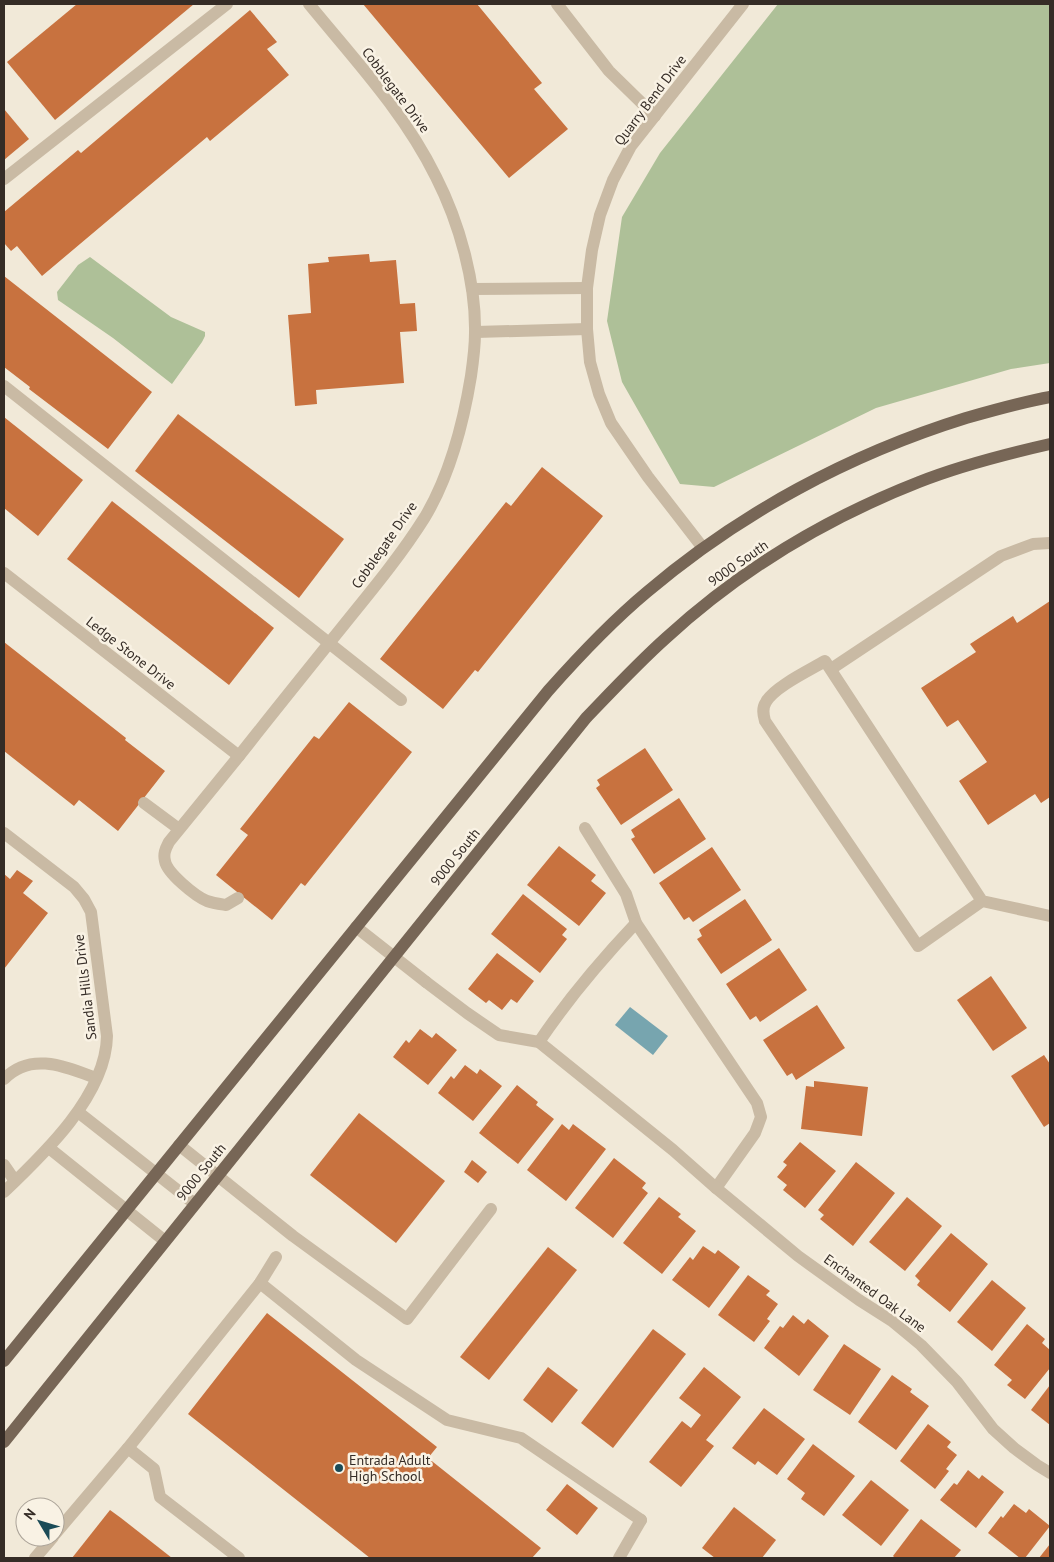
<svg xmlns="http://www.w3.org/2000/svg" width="1054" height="1562" font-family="'PT Sans',sans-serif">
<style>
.green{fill:#aec098}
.water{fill:#77a5af}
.building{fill:#c8723f}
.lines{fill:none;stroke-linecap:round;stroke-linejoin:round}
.service{stroke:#c9baa4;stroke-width:12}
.minor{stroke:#c9baa4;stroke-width:12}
.primary{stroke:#776656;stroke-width:12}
.poi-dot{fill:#1b4b57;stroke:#f9f2e4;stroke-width:2}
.labels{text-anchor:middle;stroke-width:5;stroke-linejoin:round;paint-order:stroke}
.street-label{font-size:14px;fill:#352c26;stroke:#f9f2e4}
.poi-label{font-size:14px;fill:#352c26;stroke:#f9f2e4;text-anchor:start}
</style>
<rect width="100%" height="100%" fill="#f1e9d8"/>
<!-- green -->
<g class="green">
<polygon points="778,4 1050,4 1050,363 1011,369 876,408 714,487 680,484 622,382 607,321 622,217 660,153"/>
<polygon points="90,257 171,317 205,332 205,336 202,342 172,384 113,338 58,300 57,292 78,265"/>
</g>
<!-- water -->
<polygon class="water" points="630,1007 668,1036 653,1055 615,1025"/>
<!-- building -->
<g class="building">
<polygon points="77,4 194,4 55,120 7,62"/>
<polygon points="363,4 477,4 542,83 534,89 568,129 509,178"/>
<polygon points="250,10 277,42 267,49 289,75 210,141 207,137 42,276 17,246 11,251 4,243 4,212 78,150 81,153"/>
<polygon points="4,109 29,139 4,160"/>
<polygon points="369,254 370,262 396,260 400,304 415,303 417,331 400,332 404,383 316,390 317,404 295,406 288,315 311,313 308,264 329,262 328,257"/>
<polygon points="4,276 152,392 108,449 29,389 30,387 4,367"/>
<polygon points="178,414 344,539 299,598 135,471"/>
<polygon points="4,417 83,480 38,536 4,508"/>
<polygon points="542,467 603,516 478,672 475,670 443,709 380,659 506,502 511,506"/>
<polygon points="112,501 274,628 229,685 67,559"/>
<polygon points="1050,601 1050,797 1041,803 1035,794 988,825 959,781 987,762 958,720 947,727 921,688 976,652 970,644 1013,616 1017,623"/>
<polygon points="4,642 126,738 125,740 165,771 118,831 79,800 74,806 4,751"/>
<polygon points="349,702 412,752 305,886 301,883 272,920 216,875 248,835 240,829 314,736 319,739"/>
<polygon points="645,748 673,790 621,825 596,788 600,785 597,780"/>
<polygon points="679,798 706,839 654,874 631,839 635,837 631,830"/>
<polygon points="559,846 596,875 591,881 606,893 579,926 527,885"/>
<polygon points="712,847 741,890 693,922 689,917 684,920 659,883"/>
<polygon points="17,870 33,881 23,893 48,913 4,969 4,874 10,879"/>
<polygon points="523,894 567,929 562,935 567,939 540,973 491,934"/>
<polygon points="745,899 772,940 721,974 697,939 702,936 699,930"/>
<polygon points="779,948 807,990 760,1022 756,1016 750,1020 726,984"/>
<polygon points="497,953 534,981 517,1003 511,999 502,1010 489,1000 486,1003 468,989"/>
<polygon points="991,976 1027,1028 993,1051 957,1000"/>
<polygon points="817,1005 845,1048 796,1080 792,1073 787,1076 763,1040"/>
<polygon points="420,1029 432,1038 436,1033 457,1050 428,1085 393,1057 406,1040 409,1043"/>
<polygon points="1044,1055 1050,1064 1050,1123 1044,1127 1011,1076"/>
<polygon points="465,1065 477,1074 480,1069 502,1086 473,1121 438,1093 451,1076 454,1079"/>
<polygon points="814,1081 868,1087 862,1136 801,1129 806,1086 814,1087"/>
<polygon points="517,1085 538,1102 536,1105 554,1119 518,1164 479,1133"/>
<polygon points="359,1113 445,1181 396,1243 310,1175"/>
<polygon points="562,1124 569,1130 573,1124 606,1149 566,1201 527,1170"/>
<polygon points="800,1142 836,1171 805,1208 783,1190 787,1185 777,1177 787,1165 783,1162"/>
<polygon points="614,1158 646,1183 642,1188 648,1193 613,1238 575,1208"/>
<polygon points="472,1160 487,1172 478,1183 464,1172"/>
<polygon points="856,1162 895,1193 853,1246 820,1219 824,1215 818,1210"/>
<polygon points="659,1197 681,1214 678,1217 696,1231 662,1274 623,1243"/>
<polygon points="907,1197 942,1226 905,1271 869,1242"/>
<polygon points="951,1233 988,1264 950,1312 917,1285 920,1281 915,1276"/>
<polygon points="703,1246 715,1254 718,1250 740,1267 709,1308 672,1280 690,1257 693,1260"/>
<polygon points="548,1247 577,1270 489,1380 460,1357"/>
<polygon points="748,1275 770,1291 766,1295 778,1304 767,1319 770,1321 754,1342 718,1315"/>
<polygon points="992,1280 1026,1308 992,1351 957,1322"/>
<polygon points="267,1313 437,1447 428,1458 541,1548 532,1558 370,1558 188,1414"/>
<polygon points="793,1315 804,1324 808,1319 829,1336 799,1376 764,1348 780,1326 783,1328"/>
<polygon points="1027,1324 1045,1339 1042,1343 1050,1350 1050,1368 1025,1399 1007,1385 1012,1380 994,1365"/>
<polygon points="653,1329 686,1354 613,1448 581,1423"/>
<polygon points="844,1344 881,1369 850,1415 813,1390"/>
<polygon points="548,1367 578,1390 552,1423 523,1400"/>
<polygon points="704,1367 741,1397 706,1440 714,1446 681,1487 649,1462 682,1421 691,1428 701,1415 679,1398"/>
<polygon points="892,1375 912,1389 910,1392 929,1406 896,1450 858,1422"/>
<polygon points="1050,1385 1050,1425 1031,1410"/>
<polygon points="764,1408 805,1439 777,1475 758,1461 755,1465 732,1448"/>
<polygon points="928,1424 951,1442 947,1447 957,1455 946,1469 949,1471 935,1489 900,1461"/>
<polygon points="813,1444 855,1476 824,1516 801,1499 805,1493 787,1479"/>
<polygon points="968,1470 979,1479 982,1475 1004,1492 976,1528 940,1500 954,1483 957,1485"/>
<polygon points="871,1480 909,1510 881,1546 842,1515"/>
<polygon points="567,1484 598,1508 577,1535 546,1510"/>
<polygon points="1014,1504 1026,1513 1029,1509 1050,1526 1025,1558 1020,1558 988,1533 1001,1516 1003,1518"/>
<polygon points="734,1507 776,1540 762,1558 715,1558 702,1548"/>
<polygon points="110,1510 121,1518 172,1558 72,1558"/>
<polygon points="921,1519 961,1550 954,1558 895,1558 893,1556"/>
<polygon points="1050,1544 1050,1558 1039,1558"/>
</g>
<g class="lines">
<!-- service -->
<g class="service">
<polyline points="4,179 227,4"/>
<polyline points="4,386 401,700"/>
<polyline points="831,669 1001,556 1033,544 1050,543"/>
<polyline points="144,803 179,829"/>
<path d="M238,898L226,905C220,904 213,903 207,901C195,896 167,873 165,861C163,853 166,848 169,842L239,756"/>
<path d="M982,901L918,946L765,721C763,714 762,708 766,702C774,687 810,670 825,661L982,901L1050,916"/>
<polyline points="356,927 426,982"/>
<path d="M4,1079C31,1051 66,1067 96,1078"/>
<polyline points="179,1145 293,1236 407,1319 491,1209"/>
<polyline points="4,1165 15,1181"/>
<polyline points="260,1283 356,1360 447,1420 521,1438 641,1520"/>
<polyline points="128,1448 154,1469 160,1497 239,1558"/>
<polyline points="55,1534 128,1448 260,1283 276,1257"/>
<polyline points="35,1558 53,1537"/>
</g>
<!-- minor -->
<g class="minor">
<polyline points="557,4 609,71 655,116"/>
<polyline points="472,289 587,288"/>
<polyline points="476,332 587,329"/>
<polyline points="703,548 648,477 611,423 599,394 590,362 587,329 587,288 592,250 600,215 613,180 631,146 743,4"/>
<path d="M4,573L239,756C276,709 314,662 351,616C377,584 403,552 425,517C450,475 463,425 471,376C473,362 475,347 475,333C476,282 459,222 436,177C404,112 354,59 309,4"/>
<polyline points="585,828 626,894 636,923 757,1103 761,1117 755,1133 716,1188"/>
<path d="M4,833L74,887L84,899L91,912L107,1036C106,1095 44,1154 4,1192"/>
<polyline points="426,982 467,1013 499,1035 539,1042 673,1150 716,1188 798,1256 859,1300 892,1321 921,1345 957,1382 993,1429 1014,1448 1037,1465 1050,1473"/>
<path d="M539,1042C568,999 601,960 636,923"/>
<polyline points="78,1112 195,1204"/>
<polyline points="49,1148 165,1241"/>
<polyline points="619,1558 641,1520"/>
</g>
<!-- primary -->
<g class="primary">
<path d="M4,1361L548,691C579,656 611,622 647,592C740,513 850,454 966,418C994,410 1022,402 1050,397"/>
<path d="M4,1442L586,718C612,691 638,663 666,638C739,571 827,518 919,482C962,465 1006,454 1050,444"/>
</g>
</g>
<!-- markers -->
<circle class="poi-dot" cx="339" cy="1468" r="5"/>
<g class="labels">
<!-- street labels -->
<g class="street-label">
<text transform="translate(396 90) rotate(53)" y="5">Cobblegate Drive</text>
<text transform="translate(650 100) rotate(-53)" y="5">Quarry Bend Drive</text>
<text transform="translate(384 545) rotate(-55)" y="5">Cobblegate Drive</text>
<text transform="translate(738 563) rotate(-35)" y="5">9000 South</text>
<text transform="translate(131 653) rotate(38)" y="5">Ledge Stone Drive</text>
<text transform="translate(455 857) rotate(-51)" y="5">9000 South</text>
<text transform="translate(85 987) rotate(-97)" y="5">Sandia Hills Drive</text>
<text transform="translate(201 1172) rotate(-51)" y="5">9000 South</text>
<text transform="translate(875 1293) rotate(36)" y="5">Enchanted Oak Lane</text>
</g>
<!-- poi labels -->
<g class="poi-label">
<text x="349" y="1465">Entrada Adult<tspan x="349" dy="16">High School</tspan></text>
</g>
</g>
<!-- border -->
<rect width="1054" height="1562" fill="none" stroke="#352c26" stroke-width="10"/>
<!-- north arrow -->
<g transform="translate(40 1522) rotate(308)"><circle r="24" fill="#f9f2e4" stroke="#aba398"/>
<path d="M0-4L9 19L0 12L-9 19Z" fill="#1b4b57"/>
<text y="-8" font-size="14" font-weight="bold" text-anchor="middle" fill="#352c26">N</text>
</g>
</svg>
